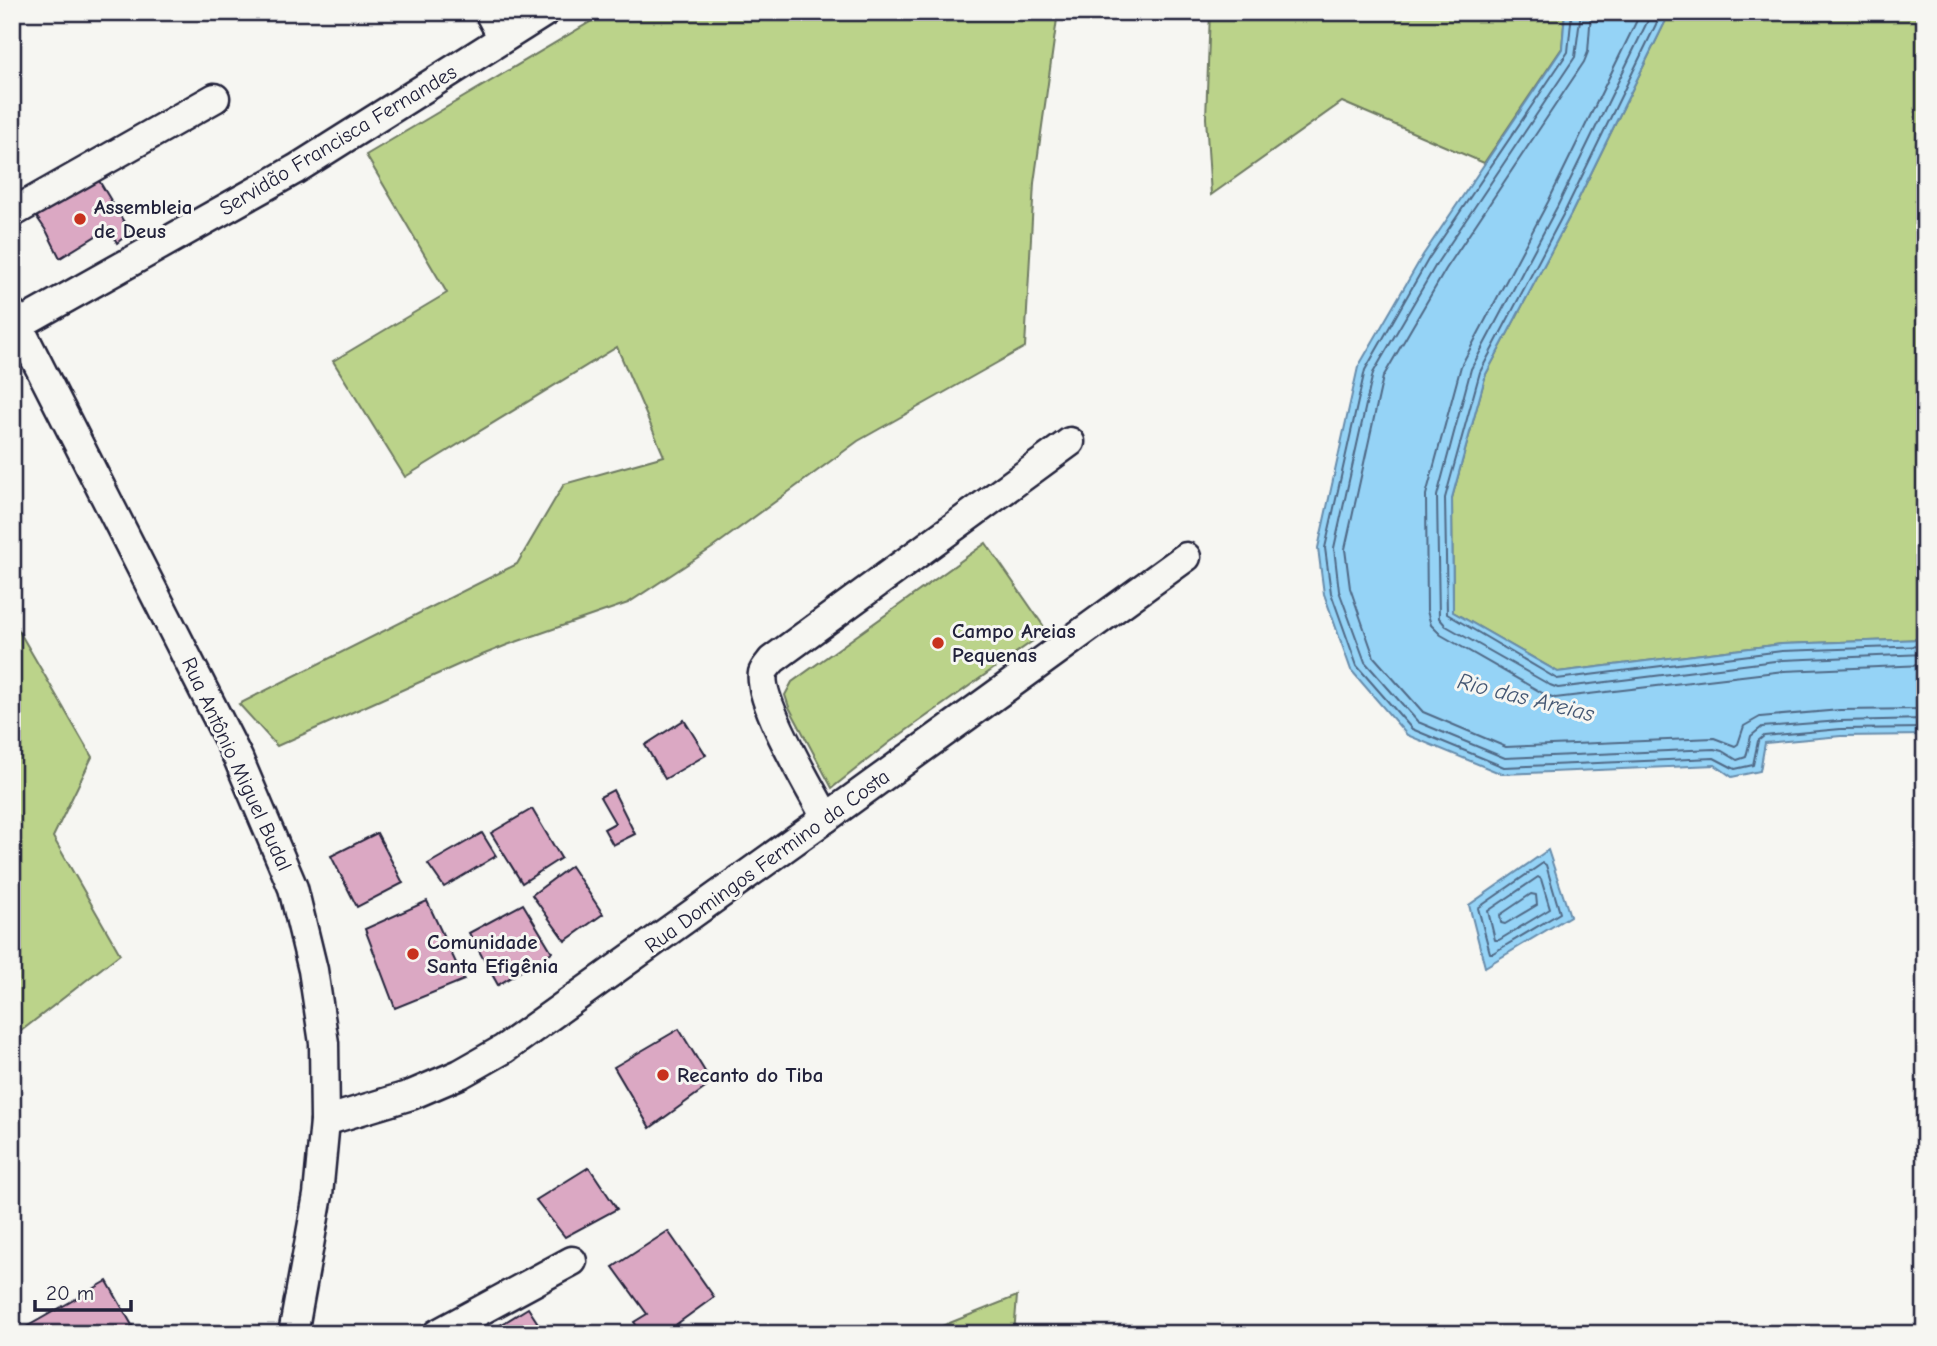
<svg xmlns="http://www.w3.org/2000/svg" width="1937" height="1346" font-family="'Comic Neue',sans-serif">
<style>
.green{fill:#bbd38a;stroke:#6e7a62;stroke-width:2}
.water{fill:#95d3f6;stroke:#678cab;stroke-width:2}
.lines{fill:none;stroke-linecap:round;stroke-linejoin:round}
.shore{stroke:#506986;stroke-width:2}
.building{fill:#dba8c3;stroke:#22223b;stroke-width:2}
.street-casing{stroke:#22223b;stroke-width:33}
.street{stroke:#f6f6f2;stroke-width:28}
.poi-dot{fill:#c8321e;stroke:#f6f6f2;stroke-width:2.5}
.labels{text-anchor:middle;stroke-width:6;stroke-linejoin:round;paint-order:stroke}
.street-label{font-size:21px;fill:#22223b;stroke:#f6f6f2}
.poi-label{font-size:21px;font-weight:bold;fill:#22223b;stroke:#f6f6f2;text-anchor:start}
.water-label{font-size:23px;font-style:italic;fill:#445773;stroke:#f6f6f2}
</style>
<rect width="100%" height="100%" fill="#f6f6f2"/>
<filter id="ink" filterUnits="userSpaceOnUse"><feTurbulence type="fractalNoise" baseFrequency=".0143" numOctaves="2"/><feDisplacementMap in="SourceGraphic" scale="14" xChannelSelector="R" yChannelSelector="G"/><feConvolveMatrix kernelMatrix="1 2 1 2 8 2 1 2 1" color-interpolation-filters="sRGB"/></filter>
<g filter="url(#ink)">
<!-- green -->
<g class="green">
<polygon points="607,12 1058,12 1034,183 1025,347 858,441 712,548 628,603 507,645 460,664 277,746 239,704 517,564 564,484 664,456 617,347 405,477 333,361 447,293 366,155"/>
<polygon points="1210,12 1565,12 1562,48 1484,163 1342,102 1211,195 1206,118"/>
<polygon points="1670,12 1925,12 1925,639 1782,644 1558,672 1453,612 1452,498 1486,374 1571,214"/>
<polygon points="986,543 1047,631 890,742 832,788 789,707 785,695 792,682"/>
<polygon points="12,619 92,757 53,837 120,954 12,1038"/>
<polygon points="1017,1296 1014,1334 922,1334"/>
</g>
<!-- water -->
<g class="water">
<polygon points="1565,12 1670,12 1571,214 1486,374 1452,498 1453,612 1558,672 1782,644 1925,639 1925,735 1841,736 1765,743 1760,771 1732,777 1715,765 1502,774 1407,735 1351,670 1324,594 1318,548 1358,367 1423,255 1562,49"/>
<polygon points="1548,850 1570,916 1485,967 1469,905"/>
</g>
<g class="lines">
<!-- shore -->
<g class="shore">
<polyline points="1572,12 1568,52 1429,258 1365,370 1325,548 1331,593 1357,666 1412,729 1504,767 1714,758 1735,769 1753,765 1758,741 1764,736 1841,729 1925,728"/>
<polyline points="1581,12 1575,57 1437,263 1373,373 1334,548 1339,591 1365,662 1418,722 1505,758 1714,749 1722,751 1737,760 1746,757 1751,736 1762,727 1840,721 1925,719"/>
<polyline points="1591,12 1588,52 1584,62 1446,269 1383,377 1345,549 1350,588 1374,657 1423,712 1506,747 1714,738 1735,746 1738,744 1744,726 1760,717 1840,710 1925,709"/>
<polyline points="1641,12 1548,202 1461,366 1426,495 1427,611 1431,625 1441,635 1544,694 1555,698 1784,671 1925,665"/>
<polyline points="1652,12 1557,207 1471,369 1437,496 1439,618 1446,626 1550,685 1558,688 1783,660 1925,654"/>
<polyline points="1662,12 1565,211 1480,372 1445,498 1447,614 1557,679 1782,651 1925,646"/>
<polygon points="1543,863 1546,865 1560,913 1493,953 1490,953 1478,908"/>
<polygon points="1538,877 1541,879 1550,909 1499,940 1495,940 1488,911"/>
<polygon points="1531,894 1536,895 1537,905 1505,924 1501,923 1500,915"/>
</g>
</g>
<!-- building -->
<g class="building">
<polygon points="95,174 130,232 117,243 109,228 60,258 47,232 32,210"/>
<polygon points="684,720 706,755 665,779 645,745"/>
<polygon points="613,790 635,834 613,845 604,829 615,823 600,797"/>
<polygon points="532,809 561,858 522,883 491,833"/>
<polygon points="377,833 403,883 357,907 331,856"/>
<polygon points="482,833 496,856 444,887 428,864"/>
<polygon points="571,866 603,914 565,941 532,895"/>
<polygon points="427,901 464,980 395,1008 365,929"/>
<polygon points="523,904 552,952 498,985 469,933"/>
<polygon points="679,1029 712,1083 650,1128 614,1067"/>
<polygon points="589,1167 617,1209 565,1237 536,1200"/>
<polygon points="668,1231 714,1297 663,1334 643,1334 634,1322 647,1314 613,1267"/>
<polygon points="107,1281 137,1334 14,1334"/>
<polygon points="528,1308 545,1334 497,1334 494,1329"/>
</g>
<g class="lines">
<!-- street casing -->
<g class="street-casing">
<g id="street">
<polyline points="489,12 503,38"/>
<polyline points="12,213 215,98"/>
<polyline points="12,313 238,758 293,888 313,970 324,1043 325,1121 318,1195 293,1334"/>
<polyline points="18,325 296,169 545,12"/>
<path d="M826,818C812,791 757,700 763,673C764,669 769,664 772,660L1070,442"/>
<polyline points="325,1121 411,1095 460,1074 504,1049 826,818 1186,557"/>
<polyline points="437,1334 572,1261"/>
</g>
</g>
<!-- street -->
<use href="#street" class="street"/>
</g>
</g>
<!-- markers -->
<g class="poi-dot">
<circle cx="80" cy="219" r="7"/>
<circle cx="938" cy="643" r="7"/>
<circle cx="413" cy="954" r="7"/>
<circle cx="663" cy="1075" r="7"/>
</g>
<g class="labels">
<!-- street labels -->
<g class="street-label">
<text transform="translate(338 140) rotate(-31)" y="7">Servidão Francisca Fernandes</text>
<text transform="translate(237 764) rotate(65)" y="7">Rua Antônio Miguel Budal</text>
<text transform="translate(767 861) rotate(-36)" y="7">Rua Domingos Fermino da Costa</text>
</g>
<!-- poi labels -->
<g class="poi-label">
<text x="94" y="214">Assembleia<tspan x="94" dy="24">de Deus</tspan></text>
<text x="952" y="638">Campo Areias<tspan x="952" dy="24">Pequenas</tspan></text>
<text x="427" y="949">Comunidade<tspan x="427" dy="24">Santa Efigênia</tspan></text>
<text x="677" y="1082">Recanto do Tiba</text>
</g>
<!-- water labels -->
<g class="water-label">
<text transform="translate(1526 697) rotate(14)" y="8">Rio das Areias</text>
</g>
</g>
<!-- margin -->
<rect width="1937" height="1346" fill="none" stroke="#f6f6f2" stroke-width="42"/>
<rect x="21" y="21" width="1895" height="1304" fill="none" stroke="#22223b" stroke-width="2.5" filter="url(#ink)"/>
<!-- scale -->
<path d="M35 1300v10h96v-10" fill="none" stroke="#22223b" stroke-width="3.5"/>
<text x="46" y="1300" font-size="21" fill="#22223b" stroke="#f6f6f2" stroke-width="5" paint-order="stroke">20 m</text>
</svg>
